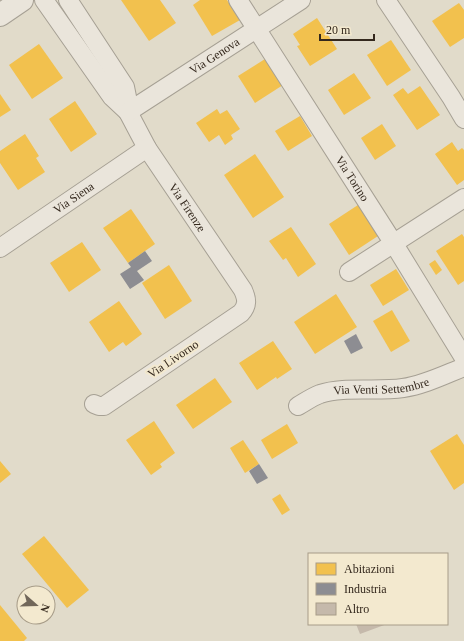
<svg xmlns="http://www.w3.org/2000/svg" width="464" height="641" font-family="'Times New Roman',serif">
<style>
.homes{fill:#f2c14e}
.industry{fill:#8d8d92}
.building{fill:#c5b9ab}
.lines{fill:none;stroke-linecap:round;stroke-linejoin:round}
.minor-casing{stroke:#a6a094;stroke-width:20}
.tertiary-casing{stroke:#a6a094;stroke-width:24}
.minor{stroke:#eae5db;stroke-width:18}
.tertiary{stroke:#eae5db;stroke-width:22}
.labels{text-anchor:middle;stroke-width:4;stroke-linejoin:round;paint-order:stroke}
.street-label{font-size:12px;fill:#34281d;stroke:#f3e9cf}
</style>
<rect width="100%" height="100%" fill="#e1dbca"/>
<!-- homes -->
<g class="homes">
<polygon points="121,0 160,0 176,23 149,41"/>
<polygon points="200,0 227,0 240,20 212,36 193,5"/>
<polygon points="459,3 464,10 464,38 450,47 432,21"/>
<polygon points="317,18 337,49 310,66 297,46 300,45 293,34"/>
<polygon points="391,40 411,70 387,86 367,55"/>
<polygon points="39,44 63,78 32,99 9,65"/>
<polygon points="265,59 283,85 255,103 238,76"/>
<polygon points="354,73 371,98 344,115 328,90"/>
<polygon points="420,86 440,115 417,130 393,95 403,88 408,94"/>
<polygon points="0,94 11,110 0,117"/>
<polygon points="75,101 97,134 71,152 49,119"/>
<polygon points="217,109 220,114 227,110 240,129 231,135 233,139 225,145 219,135 209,142 196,123"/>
<polygon points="300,116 312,136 288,151 275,131"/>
<polygon points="382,124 396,146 375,160 361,138"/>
<polygon points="25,134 39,156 36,158 45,172 18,190 0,163 0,151"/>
<polygon points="452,142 458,151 462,148 464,150 464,180 457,185 435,154"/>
<polygon points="255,154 284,197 253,218 224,175"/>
<polygon points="358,205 378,236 349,255 329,224"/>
<polygon points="131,209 155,244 128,263 103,228"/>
<polygon points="291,227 316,264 298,277 286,258 283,260 269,241"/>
<polygon points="462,234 464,237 464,281 458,285 436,251"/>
<polygon points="82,242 101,270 69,292 50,263"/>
<polygon points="435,260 442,270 436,275 429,264"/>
<polygon points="169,265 192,301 165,319 142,283"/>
<polygon points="396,269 409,290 383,306 370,285"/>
<polygon points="336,294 357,327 315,354 294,322"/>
<polygon points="119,301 142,334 126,346 123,342 109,352 89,322"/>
<polygon points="392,310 410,341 391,352 373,321"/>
<polygon points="273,341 292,369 277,379 276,377 257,390 239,363"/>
<polygon points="215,378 232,402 193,429 176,405"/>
<polygon points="154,421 175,453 160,464 162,467 151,475 126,440"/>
<polygon points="287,424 298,443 272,459 261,440"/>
<polygon points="457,434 464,445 464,483 454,490 430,451"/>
<polygon points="243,440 259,464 245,473 230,448"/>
<polygon points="0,461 11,474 0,483"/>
<polygon points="280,494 290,510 282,515 272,499"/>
<polygon points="44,536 89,590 67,608 22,554"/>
<polygon points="0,605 27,638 24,641 0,641"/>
</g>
<!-- industry -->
<g class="industry">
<polygon points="145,251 152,261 137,271 144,280 130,289 120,274 131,267 128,263"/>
<polygon points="356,334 363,348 351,354 344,341"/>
<polygon points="259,464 268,478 257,484 249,471"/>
</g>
<!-- building -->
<polygon class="building" points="356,624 387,624 360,634"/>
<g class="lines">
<!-- minor casing -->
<g class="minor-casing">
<g id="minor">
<path id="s1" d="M44,0L112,97L128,112L147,148L243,290C247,299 248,305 241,313L104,406H99L94,404"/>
<polyline points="68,0 125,87 127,97 128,112"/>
<path id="s2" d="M238,0L394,244L464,358"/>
<polyline points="386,0 451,97 464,119"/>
<path id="s3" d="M128,112L301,0"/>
<path id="s4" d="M0,248L147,148"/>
<polyline points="349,272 464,198"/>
<path id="s5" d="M298,406C305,402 312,397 320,394C344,386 376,392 403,388C424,385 444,375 464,367"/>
</g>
</g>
<!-- tertiary casing -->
<g class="tertiary-casing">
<polyline id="tertiary" points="0,15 22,0"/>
</g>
<!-- minor -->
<use href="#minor" class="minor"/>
<!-- tertiary -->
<use href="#tertiary" class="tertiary"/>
</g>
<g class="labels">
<!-- street labels -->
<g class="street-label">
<text dy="4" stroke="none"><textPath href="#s3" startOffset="103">Via Genova</textPath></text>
<text dy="4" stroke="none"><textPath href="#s2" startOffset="212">Via Torino</textPath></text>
<text dy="4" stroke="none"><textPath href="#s4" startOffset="89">Via Siena</textPath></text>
<text dy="4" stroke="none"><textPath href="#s1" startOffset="253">Via Firenze</textPath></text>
<text transform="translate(173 359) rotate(-34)" y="4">Via Livorno</text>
<text dy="4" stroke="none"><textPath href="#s5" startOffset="87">Via Venti Settembre</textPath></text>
</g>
</g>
<!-- legend -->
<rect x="308" y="553" width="140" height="72" fill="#f3e9cf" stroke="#a79c88"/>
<rect x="316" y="563" width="20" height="12" fill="#f2c14e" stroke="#a79c88"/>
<text x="344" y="573" font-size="12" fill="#34281d">Abitazioni</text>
<rect x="316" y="583" width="20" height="12" fill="#8d8d92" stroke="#a79c88"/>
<text x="344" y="593" font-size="12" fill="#34281d">Industria</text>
<rect x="316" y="603" width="20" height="12" fill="#c5b9ab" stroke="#a79c88"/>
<text x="344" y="613" font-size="12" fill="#34281d">Altro</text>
<!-- north arrow -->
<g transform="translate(36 605) rotate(110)"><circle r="19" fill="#f3e9cf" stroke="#a79c88"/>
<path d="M0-3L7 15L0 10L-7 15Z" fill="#71675a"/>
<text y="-6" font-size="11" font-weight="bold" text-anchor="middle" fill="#34281d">N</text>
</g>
<!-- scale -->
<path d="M320 34v6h54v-6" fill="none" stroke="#34281d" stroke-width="2"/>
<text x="326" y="34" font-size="12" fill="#34281d" stroke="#f3e9cf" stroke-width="3" paint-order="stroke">20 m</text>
</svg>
